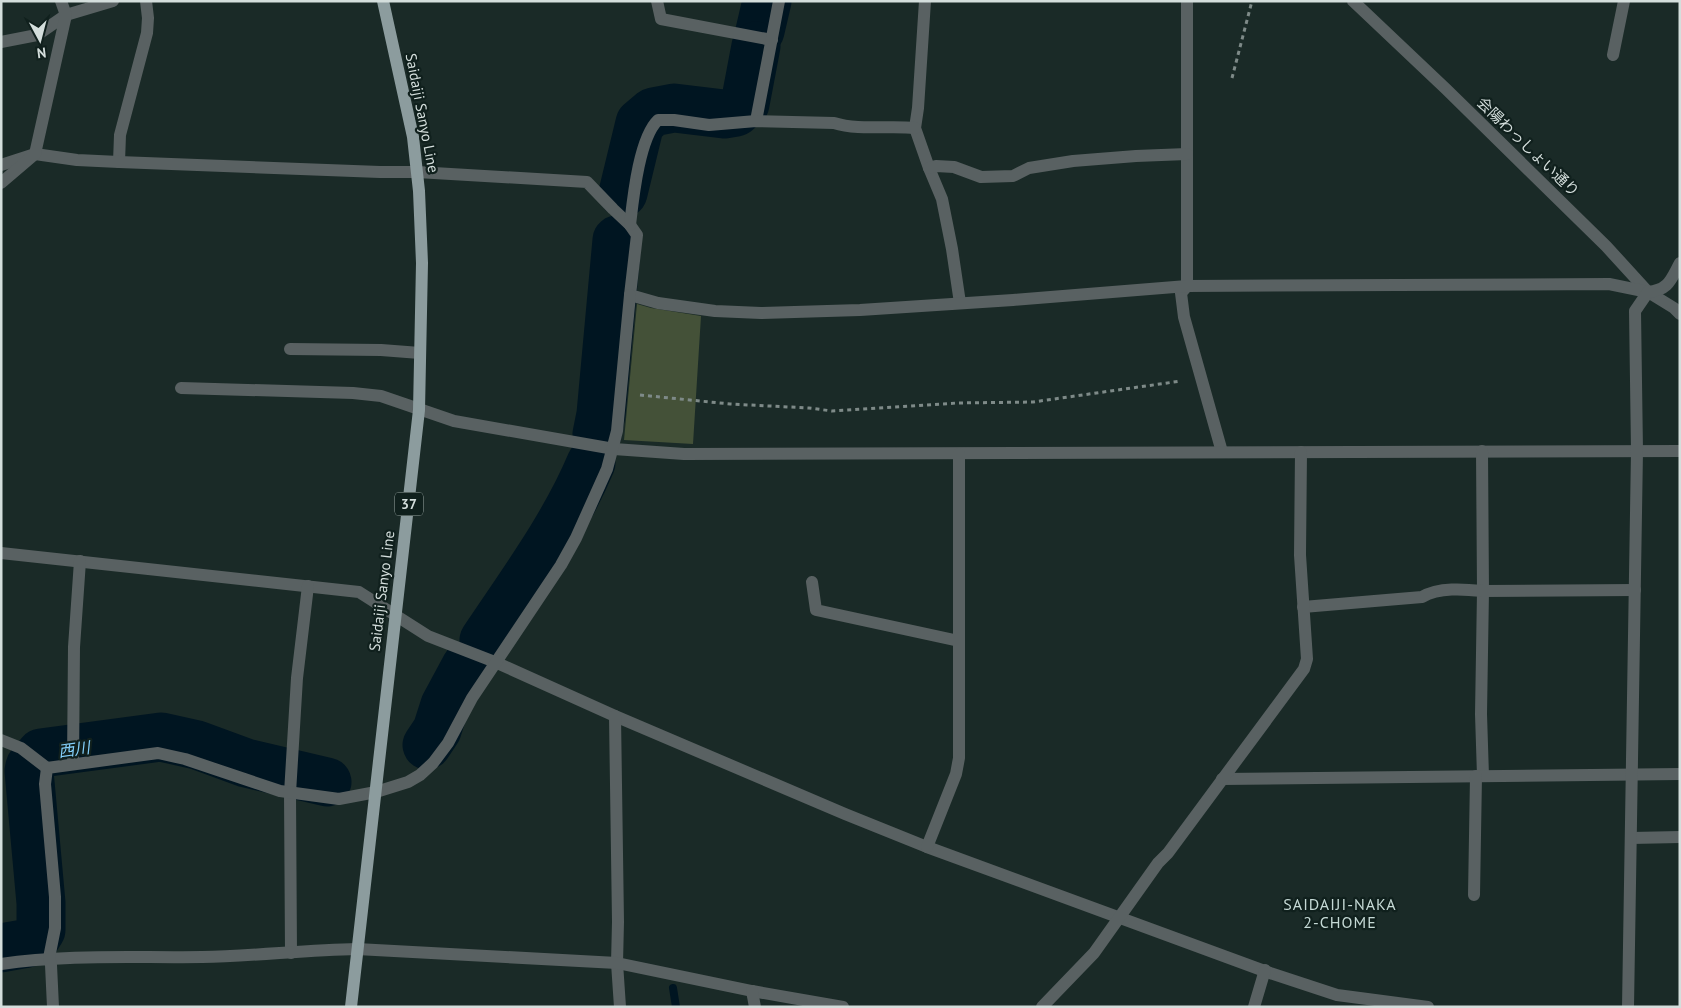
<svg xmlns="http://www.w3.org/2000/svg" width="1681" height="1008" font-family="'PT Sans','Noto Sans JP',sans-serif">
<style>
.green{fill:#445138}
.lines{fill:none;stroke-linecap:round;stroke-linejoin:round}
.stream{stroke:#001521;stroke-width:8}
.river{stroke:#001521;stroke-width:49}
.path{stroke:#7e8a88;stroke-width:3;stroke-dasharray:4 4;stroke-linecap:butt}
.minor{stroke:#596162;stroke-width:12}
.major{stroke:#8c9c9e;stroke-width:12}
.labels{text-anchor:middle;stroke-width:4.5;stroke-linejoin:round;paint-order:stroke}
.shield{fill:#10201d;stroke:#99a5a3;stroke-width:1}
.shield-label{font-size:14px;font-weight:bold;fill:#d4dedc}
.street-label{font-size:15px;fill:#d4dedc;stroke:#10201d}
.water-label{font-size:16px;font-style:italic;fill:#84d0fb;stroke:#10201d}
.neighbourhood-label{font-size:16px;letter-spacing:1px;fill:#c5d9d5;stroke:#10201d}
</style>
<rect width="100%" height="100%" fill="#1a2a27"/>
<!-- green -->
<polygon class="green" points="637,304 651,308 701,316 693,444 624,440"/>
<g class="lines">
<!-- stream -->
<polyline class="stream" points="673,988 676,1007"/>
<!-- river -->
<g class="river">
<polyline points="760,31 767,1"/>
<polyline points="623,193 640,123 653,112 674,108 724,114 736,112 745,104 756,46"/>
<polyline points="597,434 601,414 617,240"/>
<path d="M484,640C522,583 564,527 591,463"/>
<polyline points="427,745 437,730 445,705 466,666"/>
<polyline points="1,948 23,944 34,941 41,930 41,903 29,771 30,766 41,753 161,737 197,745 246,763 327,782"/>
</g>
<!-- path -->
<g class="path">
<polyline points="1232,78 1252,1"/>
<polyline points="640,395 730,404 809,408 832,411 957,403 1033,402 1181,381"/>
</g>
<!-- minor -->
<g class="minor">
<polyline points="657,1 661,19 772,40"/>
<polyline points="925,1 918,108 915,128 929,168 942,199 952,249 960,303"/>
<polyline points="1187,1 1187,286 1181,293 1184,317 1222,452"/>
<polyline points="1353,1 1446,89 1606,246 1648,292 1674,308 1680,314"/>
<polyline points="1,42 37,35 66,15 113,1"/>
<polyline points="1613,55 1624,1"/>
<polyline points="756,121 779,1"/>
<polyline points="119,162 120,135 147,33 148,18 146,1"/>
<polyline points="1,165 35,154 77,160 119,162 380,172 417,172 587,182 613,209 630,225 637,235 630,295 658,303 715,311 761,313 860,310 1013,300 1187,286 1609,284 1648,292"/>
<polyline points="929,168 936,166 954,167 981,177 1013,176 1029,168 1073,161 1136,156 1187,154"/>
<polyline points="1,183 35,154 66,15 61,1"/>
<path d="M630,225C633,199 639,138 658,120H674L709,125L756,121L834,123C859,131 889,125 915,128"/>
<polyline points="290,349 381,350 420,353"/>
<polyline points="181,388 353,393 381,396 454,421 614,449 684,454 1680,451"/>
<polyline points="1482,451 1483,591 1481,714 1483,776"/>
<polyline points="1,553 359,592 428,636 495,662 615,716 845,814 927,847 1270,973 1337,995 1428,1007"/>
<polyline points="812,582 816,610 959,641"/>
<path d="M1303,607L1422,597C1439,587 1464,589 1483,591L1635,590"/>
<polyline points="615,716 618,922 617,963 620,1007"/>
<polyline points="1,740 21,748 47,768"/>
<polyline points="73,764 74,647 80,561"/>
<polyline points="1222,779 1680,774"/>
<polyline points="1631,838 1680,837"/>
<polyline points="927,847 956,774 959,758 959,454"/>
<polyline points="1474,895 1476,776"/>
<polyline points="291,953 290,793 297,678 308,586"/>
<path d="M1,964C67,954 135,958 202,957C254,956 305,950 357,949L617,963L752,991L843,1007"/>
<polyline points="752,991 755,1007"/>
<polyline points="53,1007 51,965 49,958 55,928 55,897 45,784 47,768 158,753 185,759 280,791 339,799 376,792 408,782 420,775 433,763 448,743 472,698 561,565 576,538 607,469 617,431 630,295"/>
<polyline points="1042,1007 1094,953 1158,863 1168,853 1304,669 1307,659 1300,555 1301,452"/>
<polyline points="1254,1007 1265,970"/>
<path d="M1628,1007L1637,451L1635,311L1648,292C1669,290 1671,279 1680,263"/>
</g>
<!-- major -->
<polyline class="major" points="351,1007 419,410 422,263 419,191 413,137 383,1"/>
</g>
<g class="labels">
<!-- shield labels -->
<rect class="shield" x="395" y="492.5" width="28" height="23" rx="4"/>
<g class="shield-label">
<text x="409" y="509">37</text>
</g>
<!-- street labels -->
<g class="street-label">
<text transform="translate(422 113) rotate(79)" y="5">Saidaiji Sanyo Line</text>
<text transform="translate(1528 147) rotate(44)" y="5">会陽わっしょい通り</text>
<text transform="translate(382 591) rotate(-83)" y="5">Saidaiji Sanyo Line</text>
</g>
<!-- water labels -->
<g class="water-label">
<text transform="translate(74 749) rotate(-8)" y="6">西川</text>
</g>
<!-- neighbourhood labels -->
<g class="neighbourhood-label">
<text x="1340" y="910">SAIDAIJI-NAKA<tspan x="1340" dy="18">2-CHOME</tspan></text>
</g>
</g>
<!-- border -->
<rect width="1681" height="1008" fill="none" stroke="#d4dedc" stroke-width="5"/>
<!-- north arrow -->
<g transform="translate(40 40) rotate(173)" stroke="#10201d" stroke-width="4" paint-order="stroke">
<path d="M0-4L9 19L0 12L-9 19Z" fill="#d4dedc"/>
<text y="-8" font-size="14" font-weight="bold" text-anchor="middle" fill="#d4dedc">N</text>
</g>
</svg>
